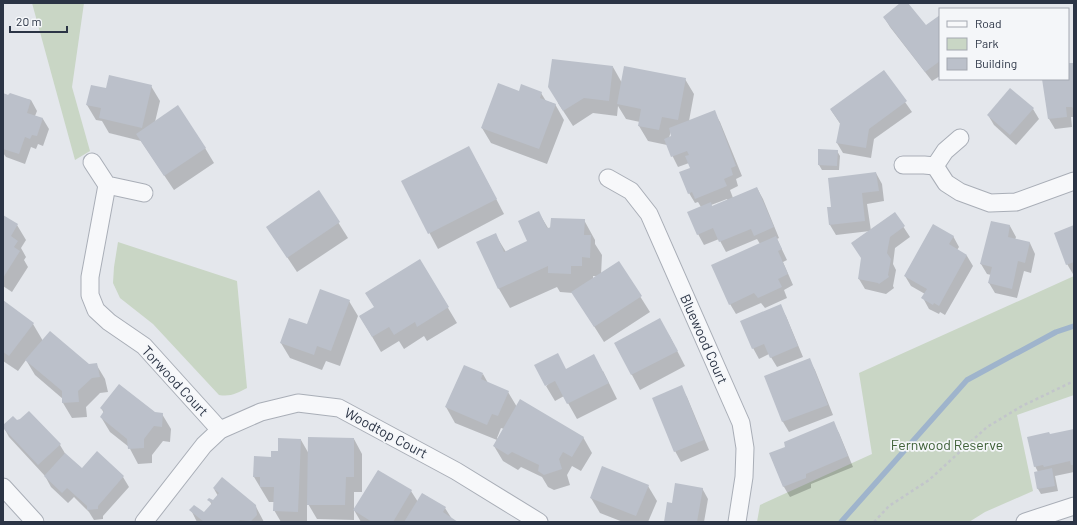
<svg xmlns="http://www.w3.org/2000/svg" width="1077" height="525" font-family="Barlow,sans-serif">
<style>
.green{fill:#c9d6c5}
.shadow{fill:#0003;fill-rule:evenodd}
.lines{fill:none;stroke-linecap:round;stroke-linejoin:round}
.stream{stroke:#9fb4cc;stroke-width:5.5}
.building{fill:#bbc0ca}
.street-casing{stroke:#a9aeb7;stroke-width:19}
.path{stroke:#c2c5cb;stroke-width:2.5;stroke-dasharray:3 3;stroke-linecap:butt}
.street{stroke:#f7f8fa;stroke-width:17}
.labels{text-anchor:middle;stroke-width:3.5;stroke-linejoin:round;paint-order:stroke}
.street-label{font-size:14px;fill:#2b3445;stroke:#f4f6f9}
.park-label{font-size:14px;fill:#3f6138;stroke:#f4f6f9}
</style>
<rect width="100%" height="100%" fill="#e4e7ec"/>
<!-- green -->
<g class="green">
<polygon points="32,3 84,3 72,87 90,151 75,160"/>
<path d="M118,242L237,281L247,388C237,393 231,397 219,395L153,324L120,298L113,283L114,267Z"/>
<polygon points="1074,276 1074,395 1017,415 1033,491 985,512 969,522 757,522 760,505 872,454 859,373"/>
</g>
<!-- shadow -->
<g class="shadow">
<polygon points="902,3 907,3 926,27 940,16 940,76 932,81 890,27 884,17"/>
<polygon points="1068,64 1074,64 1074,117 1071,117 1072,127 1055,129 1049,119 1043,79 1068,79"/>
<path d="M613,67L622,83L685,79L694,94L689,121L714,112L720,122L742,176L736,179L738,186L730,190L733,198L757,188L763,199L779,238L777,239L787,260L783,262L793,285L784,290L787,298L765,308L761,303L736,314L730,304L760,244L757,239L726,252L719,239L704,245L698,234L701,207L698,202L695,203L689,193L691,168L689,163L678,167L667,145L648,141L639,126L640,122L626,119L618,106L617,116L593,113L573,126L558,103ZM671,131L673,137L669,138ZM727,199L728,201L712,207L711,205Z"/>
<polygon points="884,72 912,112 874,139 871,158 843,153 837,143 841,125 831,110"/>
<polygon points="151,86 160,101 155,122 205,148 214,163 174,190 141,141 109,133 102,121 96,120 87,105 107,89"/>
<polygon points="520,92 541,93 546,101 555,104 564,120 547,164 491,143 482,128"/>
<polygon points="3,94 31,100 37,111 35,116 43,119 49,129 43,146 38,144 36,149 31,147 25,164 6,157 3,153"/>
<polygon points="1033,109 1039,119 1016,145 994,125 988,115"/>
<polygon points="837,151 840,156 839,170 822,170 819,165"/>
<polygon points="477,162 504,214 438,249 402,181"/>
<polygon points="876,173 882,184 884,201 867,204 871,231 895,214 910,237 895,248 893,264 896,270 893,286 894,288 886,294 865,289 859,279 870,231 836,235 830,225 828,208 832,208"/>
<polygon points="319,192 348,238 297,272 267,227"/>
<path d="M539,213L548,228L584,220L595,240V244L602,255L601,275L619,263L650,312L604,342L573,293L560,292L557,287L510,308L499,289L478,242L495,234L506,252L529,242ZM593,276H598L593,280Z"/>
<polygon points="3,216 17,225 26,240 21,248 26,257 24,260 28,267 12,292 3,286"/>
<polygon points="992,222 1010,226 1016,237 1015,240 1030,243 1035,254 1031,273 1024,271 1017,298 995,293 989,283 991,275 987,274 981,264"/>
<polygon points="1074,226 1074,274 1073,274 1067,264"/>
<polygon points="953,236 959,247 957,250 967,256 973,266 945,315 940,312 939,314 929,309 923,298 925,294 911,286 905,276"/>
<polygon points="420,261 457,323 427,341 424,336 404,349 399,341 381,352 360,316 375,308"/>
<polygon points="349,301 358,316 340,366 326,361 322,370 290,358 281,343"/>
<polygon points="3,302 33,324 43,341 89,365 96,364 105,379 108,392 100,393 86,407 87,417 72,418 63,403 63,399 35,375 26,360 18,371 3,361"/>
<polygon points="780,306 786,316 803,357 777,367 769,354 759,359 753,348"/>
<polygon points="669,335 685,366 640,390 615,343"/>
<polygon points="809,359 815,370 833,415 789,432 783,422 766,376"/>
<polygon points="566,369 603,371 617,399 577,419 564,396 555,401 546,386"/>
<path d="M483,374L488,383L508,392L517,407L583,437L592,453L581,471L572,466L567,475L570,485L554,490L548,487L542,477L521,467L518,470L503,461L494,446L497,440L455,423L446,407ZM501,428L504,429L498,439L497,438Z"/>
<polygon points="681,387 687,397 709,450 681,462 675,451"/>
<polygon points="101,408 162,414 171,429 170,442 163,441 152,455 152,463 138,464 129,447 110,432 101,417 104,413"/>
<polygon points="833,423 839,433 853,467 811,484 811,488 790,497 784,487 770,454 787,447"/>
<polygon points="3,426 60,445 66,455 82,469 97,453 123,477 129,487 103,516 103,519 94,520 89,512 74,497 68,503 51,487 45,476 9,437"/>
<polygon points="1074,430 1074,472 1055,476 1058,491 1041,494 1038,489 1035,473 1038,472 1035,466 1050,435"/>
<polygon points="354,439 362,454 362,492 354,492 354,520 317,519 307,502 307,522 281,522 274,510 275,502 269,502 254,477 279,452 301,440 309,454"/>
<polygon points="378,471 411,491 418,502 423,494 445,508 452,519 456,522 361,522 354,510"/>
<polygon points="648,486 657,501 648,522 623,522 600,513 591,498"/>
<polygon points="702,488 708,499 704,522 665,522 673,504"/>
<polygon points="214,489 255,505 264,522 197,522 191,510 204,514 212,505 209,500 213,502 218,496"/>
</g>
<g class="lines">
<!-- stream -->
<polyline class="stream" points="841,522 967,380 1056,332 1074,326"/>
</g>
<!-- building -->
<g class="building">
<polygon points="900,3 908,3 926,25 940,15 940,61 925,72 883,17"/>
<polygon points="552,59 613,66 609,101 584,98 563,111 548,87"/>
<polygon points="1068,63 1074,63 1074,110 1072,107 1066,107 1067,117 1048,119 1042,79 1068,79"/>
<polygon points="624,66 686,78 678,120 662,117 659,130 638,126 641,109 617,104"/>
<polygon points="884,70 907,101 869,129 866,148 836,143 840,123 830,109"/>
<polygon points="109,75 152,85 142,128 99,118 101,108 86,105 91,85 106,88"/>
<polygon points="498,83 519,91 521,84 542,92 540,98 556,104 539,149 481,128"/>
<polygon points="1010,88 1034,108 1010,135 987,115"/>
<polygon points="3,93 8,95 10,93 31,100 27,113 43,118 37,136 32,135 30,139 25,137 19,154 3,149 3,134 4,130 3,129"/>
<polygon points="178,105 206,148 164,176 136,134"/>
<polygon points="715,110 736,166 731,168 733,175 724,179 727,186 695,199 692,192 688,194 679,172 690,168 685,156 689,155 687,151 671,157 664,139 671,136 669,128"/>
<polygon points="469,146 497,199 428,234 401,181"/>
<polygon points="818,149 838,150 837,166 818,165"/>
<polygon points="876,172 879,191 862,193 865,221 829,225 827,207 831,207 828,178"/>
<polygon points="757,187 774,227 754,236 751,229 719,242 713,228 697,235 687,212 711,202 712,206"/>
<polygon points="319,190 340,222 287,258 266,227"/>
<polygon points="539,211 547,228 550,228 551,218 585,219 584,235 591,235 590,258 582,257 582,266 571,266 571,274 548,273 548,266 498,289 476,242 496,233 504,252 527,241 518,221"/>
<polygon points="895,212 905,226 890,237 887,253 891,259 888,275 889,277 879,284 878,283 858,279 861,258 851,243"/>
<polygon points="3,215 18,224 11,236 18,241 14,247 20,251 3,278"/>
<polygon points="991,221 1010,225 1008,237 1030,242 1025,263 1018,261 1012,289 988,283 992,267 980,264"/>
<polygon points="933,224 954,236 949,244 967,255 939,306 934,303 933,305 921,298 927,289 904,276"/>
<polygon points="1074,225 1074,262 1066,265 1054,233"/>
<polygon points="776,236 782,249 778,251 788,274 778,279 782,287 758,298 754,293 729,305 711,265"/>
<polygon points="420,259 449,307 417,327 415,322 394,335 389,327 372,337 359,316 374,307 365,293"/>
<polygon points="619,261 642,296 594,327 571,292"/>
<polygon points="320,289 350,300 331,351 317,346 314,355 280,343 289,318 307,324"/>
<polygon points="3,300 34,323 9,356 3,352"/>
<polygon points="781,304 798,346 770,358 764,344 752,349 740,321"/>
<polygon points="660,318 678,351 631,375 614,343"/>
<polygon points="50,331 89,364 97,363 100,377 92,378 78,391 79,402 62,403 62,391 25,360"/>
<polygon points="558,353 566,369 594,354 609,383 567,404 555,381 545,386 534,365"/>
<polygon points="810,358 828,405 782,422 764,376"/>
<polygon points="464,365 483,373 481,379 509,391 498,416 492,414 487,425 445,407"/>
<polygon points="119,384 155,412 163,413 162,427 154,426 144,439 144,448 128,449 127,439 100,417 104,411 100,408"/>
<polygon points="682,385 704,440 674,452 652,398"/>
<polygon points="520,399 584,437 572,457 563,452 559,459 562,469 544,475 538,471 539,465 512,452 508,455 493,446"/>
<polygon points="29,411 61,444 38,465 3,428 3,425 13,416 17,420 20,419"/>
<polygon points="834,421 848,456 806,474 806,478 783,487 769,453 785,447 784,442"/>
<polygon points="1074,429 1074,465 1071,465 1070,461 1044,467 1043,465 1034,467 1027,437 1049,432 1050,434"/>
<polygon points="308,437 354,438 354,477 346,477 345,505 307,505"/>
<polygon points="278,438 301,439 298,512 273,511 274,487 260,487 260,477 253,477 254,456 271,457 271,451 278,451"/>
<polygon points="97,451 124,476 98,506 98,509 87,510 87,506 67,488 62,493 44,476 65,453 82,468"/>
<polygon points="602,466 649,485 636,516 590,498"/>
<polygon points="1052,468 1055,486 1037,489 1034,472"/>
<polygon points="378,470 412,490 393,522 372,522 353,510"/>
<polygon points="222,477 256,505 257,515 251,521 240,520 238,522 204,522 189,510 194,505 204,512 212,503 207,500 209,498 213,500 219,493 213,488"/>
<polygon points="675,483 703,488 697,522 664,522 667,502 672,503"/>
<polygon points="422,493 446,507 443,512 458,522 404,522"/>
</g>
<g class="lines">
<!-- street casing -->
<g class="street-casing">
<g id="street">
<polyline points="92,162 107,185 144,193"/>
<polyline points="903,165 924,165 935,166 945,151 960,138"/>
<polyline points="935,166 946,183 960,192 990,203 1016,202 1074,181"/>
<polyline points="608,178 631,191 649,214 741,423 745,448 744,477 737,522"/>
<polyline points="107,185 90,277 90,295 96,310 109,322 144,346 220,430"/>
<polyline points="3,487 35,522"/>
<polyline points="144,522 204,445 220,430 261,412 298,403 339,408 456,471 539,522"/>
<polyline points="1025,522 1074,506"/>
</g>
</g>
<!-- path -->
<polyline class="path" points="874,522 889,506 929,480 987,427 1022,406 1074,381"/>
<!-- street -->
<use href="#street" class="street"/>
</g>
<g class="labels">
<!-- street labels -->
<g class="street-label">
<text transform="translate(704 339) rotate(66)" y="5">Bluewood Court</text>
<text transform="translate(175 381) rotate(47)" y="5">Torwood Court</text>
<text transform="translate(386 433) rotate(28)" y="5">Woodtop Court</text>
</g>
<!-- park labels -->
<g class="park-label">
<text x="947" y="450">Fernwood Reserve</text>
</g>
</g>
<!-- border -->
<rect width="1077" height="525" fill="none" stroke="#2b3445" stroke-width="8"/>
<!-- legend -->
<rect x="939" y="8" width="130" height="72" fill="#f4f6f9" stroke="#a4a8b1"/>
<rect x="947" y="21" width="20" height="6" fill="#f7f8fa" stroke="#a4a8b1"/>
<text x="975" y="28" font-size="12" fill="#2b3445">Road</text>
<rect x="947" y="38" width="20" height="12" fill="#c9d6c5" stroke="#a4a8b1"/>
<text x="975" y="48" font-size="12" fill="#2b3445">Park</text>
<rect x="947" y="58" width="20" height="12" fill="#bbc0ca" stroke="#a4a8b1"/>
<text x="975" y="68" font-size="12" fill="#2b3445">Building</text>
<!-- scale -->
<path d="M10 26v6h57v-6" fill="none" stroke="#2b3445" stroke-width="2"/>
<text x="16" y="26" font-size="12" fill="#2b3445" stroke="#f4f6f9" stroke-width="3" paint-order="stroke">20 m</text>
</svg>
